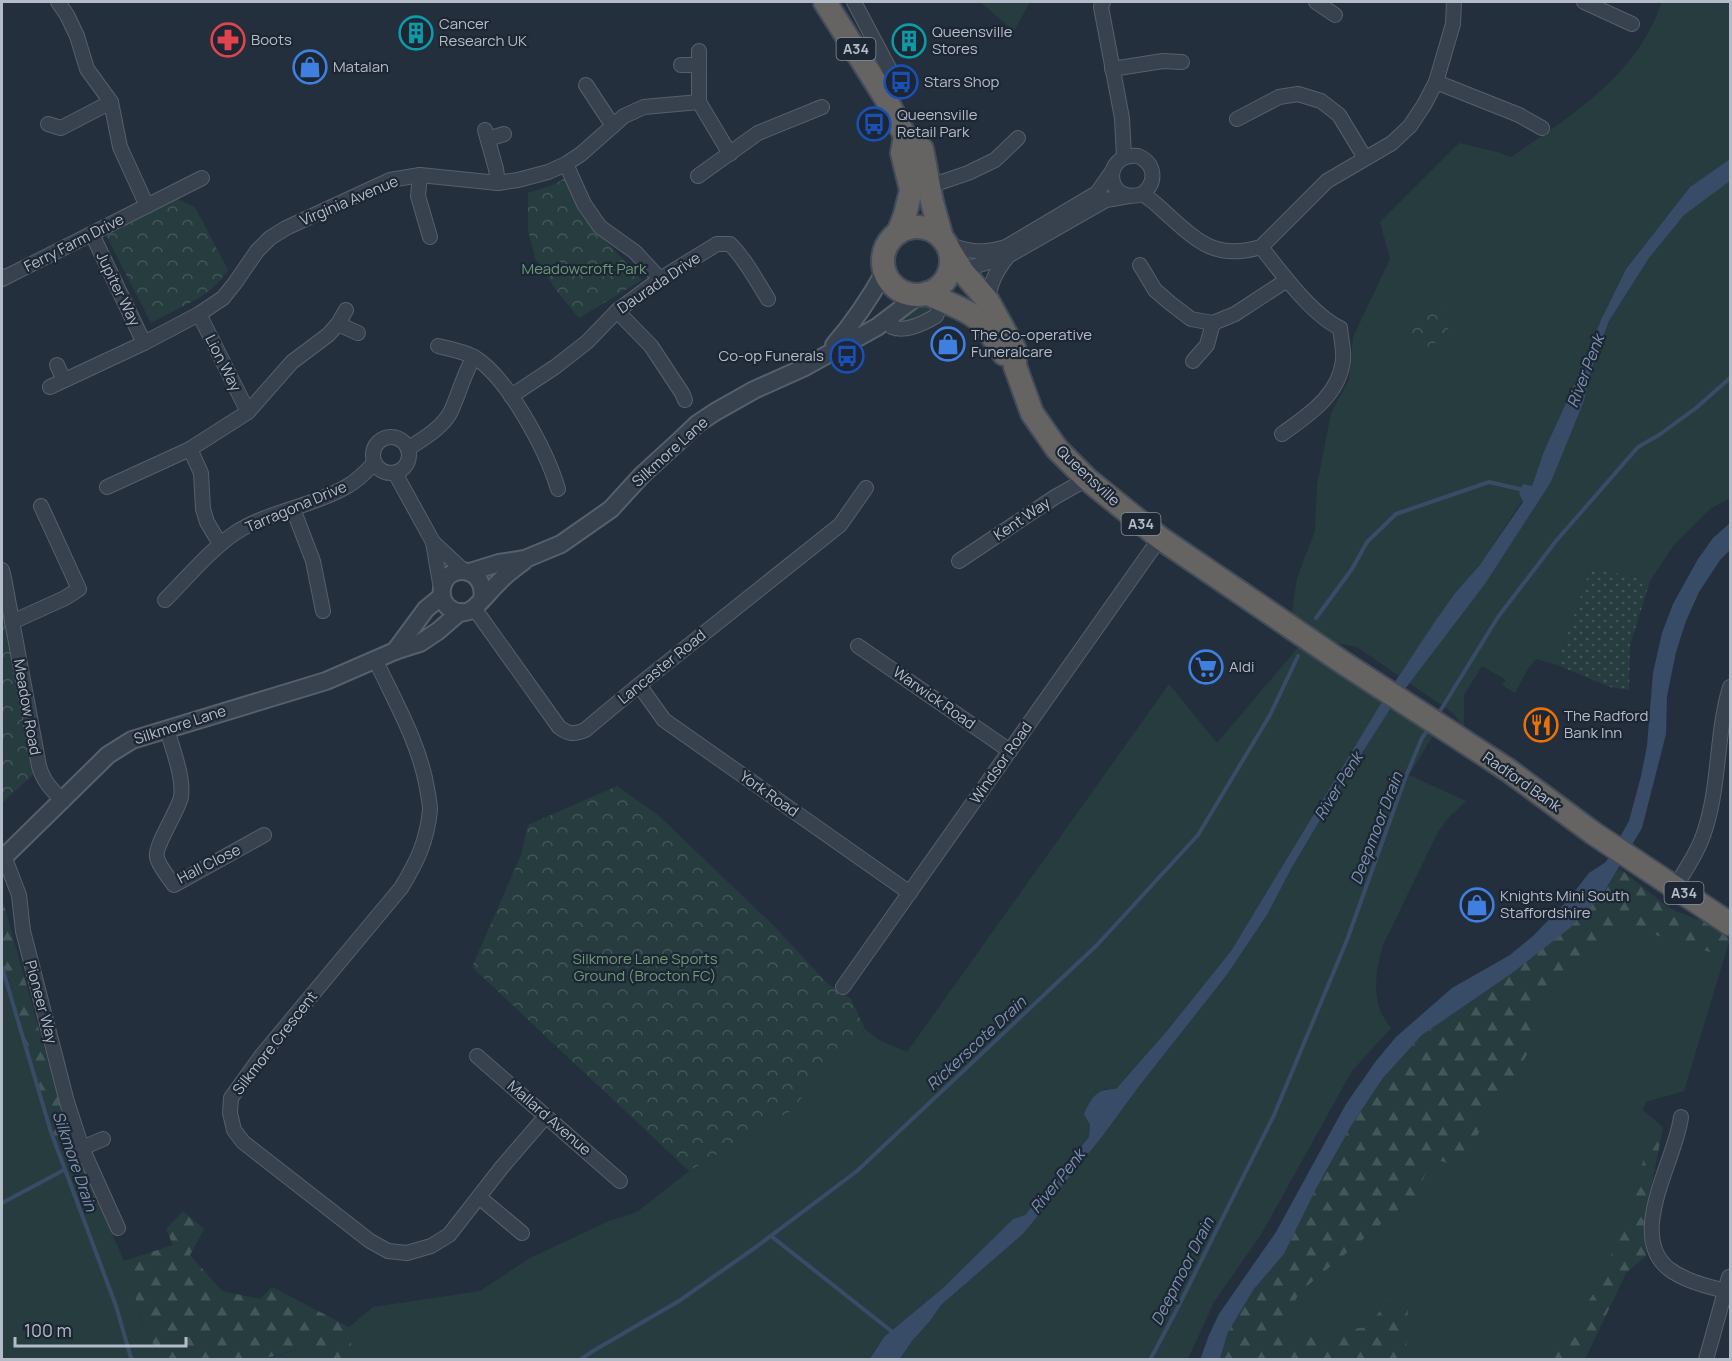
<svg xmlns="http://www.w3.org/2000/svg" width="1732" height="1361" font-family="Manrope,sans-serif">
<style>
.grass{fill:#263c3f}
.forest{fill:url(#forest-firs)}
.park{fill:url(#park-crowns)}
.garden{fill:url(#garden-dots)}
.water{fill:#394c67}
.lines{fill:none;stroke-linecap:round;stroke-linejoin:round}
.stream{stroke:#394c67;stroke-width:4}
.minor-casing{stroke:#565f6c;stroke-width:16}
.tertiary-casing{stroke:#565f6c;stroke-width:20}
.trunk-casing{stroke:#434c59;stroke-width:26}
.minor{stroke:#38414e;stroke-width:14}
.tertiary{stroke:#38414e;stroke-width:16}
.trunk{stroke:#656462;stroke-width:22}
.labels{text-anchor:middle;stroke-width:4.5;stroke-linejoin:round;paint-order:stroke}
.shield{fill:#1d2633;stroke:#878f9c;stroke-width:1.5}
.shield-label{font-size:14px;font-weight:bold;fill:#b4bcc9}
.poi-label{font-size:15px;fill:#b4bcc9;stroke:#1d2633;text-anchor:start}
.street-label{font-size:15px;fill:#b4bcc9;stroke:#1d2633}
.park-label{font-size:15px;fill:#6b9a76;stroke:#1d2633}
.water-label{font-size:16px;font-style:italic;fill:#7c92b1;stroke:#1d2633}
</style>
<defs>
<pattern id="forest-firs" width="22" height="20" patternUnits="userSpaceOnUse" patternTransform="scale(1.5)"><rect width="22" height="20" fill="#263c3f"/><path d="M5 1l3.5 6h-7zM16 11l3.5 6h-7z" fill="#435659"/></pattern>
<pattern id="park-crowns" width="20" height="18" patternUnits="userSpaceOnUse" patternTransform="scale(1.5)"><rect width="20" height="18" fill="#263c3f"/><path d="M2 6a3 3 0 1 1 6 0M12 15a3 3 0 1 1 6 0" fill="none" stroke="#435659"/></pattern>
<pattern id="garden-dots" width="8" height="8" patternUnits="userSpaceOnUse" patternTransform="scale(1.5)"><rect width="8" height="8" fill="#263c3f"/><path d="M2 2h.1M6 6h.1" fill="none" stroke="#435659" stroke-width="1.8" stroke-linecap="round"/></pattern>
</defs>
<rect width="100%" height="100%" fill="#242f3e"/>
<!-- grass -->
<g class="grass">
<polygon points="980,2 1030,2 1014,31"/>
<path d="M1662,2H1730V159L1690,187L1626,269L1601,320L1573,388L1544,451L1532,486L1479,566L1455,593L1399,676L1357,647L1331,642L1292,613L1297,578L1315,531L1317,485L1331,413L1349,380L1353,337L1390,259L1380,222L1459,143L1497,152L1511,157C1562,122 1619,87 1649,31C1654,22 1658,11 1662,2Z"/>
<polygon points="1730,181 1730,498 1710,509 1674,545 1650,581 1591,567 1557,665 1536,659 1528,669 1515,693 1502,685 1506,680 1482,666 1464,695 1464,728 1453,713 1409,683 1485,584 1551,482 1584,401 1590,373 1609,321 1626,294 1649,258 1684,214"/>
<polygon points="927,305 932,308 930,313 906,322 901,320 901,317 913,308"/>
<polygon points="1300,645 1383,700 1231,951 1166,1032 1116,1089 1104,1089 1090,1125 1089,1137 1025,1215 1013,1219 943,1288 884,1337 869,1359 353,1359 349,1327 373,1307 480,1291 530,1258 609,1221 637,1212 689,1171 789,1112 865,1029 879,1040 907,1052 1169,684 1217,743"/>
<path d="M1392,706L1434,734L1409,775L1466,801L1449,817L1438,832L1383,945C1375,974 1370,1004 1391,1028L1352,1071L1262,1233L1214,1302L1188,1359L900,1360L912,1341L930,1321L941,1305L1023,1234L1101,1138L1140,1085L1226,976L1267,915L1291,869L1329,805Z"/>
<polygon points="1619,868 1665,905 1675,911 1702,921 1730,939 1684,1091 1646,1102 1643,1110 1663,1127 1644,1223 1646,1256 1626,1273 1585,1359 1220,1360 1601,897"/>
<polygon points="2,967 51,1132 64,1168 66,1127 124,1261 144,1327 161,1359 2,1359"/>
<polygon points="304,1348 308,1352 309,1359 263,1360"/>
</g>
<!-- forest -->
<g class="forest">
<polygon points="1619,868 1665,905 1675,911 1702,921 1730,939 1722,949 1713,953 1631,927 1606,943 1566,975 1534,1008 1528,1053 1467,1152 1447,1163 1432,1158 1417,1194 1301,1291 1273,1334 1313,1334 1368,1327 1388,1300 1408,1305 1406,1353 1412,1359 1220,1360 1228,1332 1254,1289 1284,1254 1317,1187 1351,1126 1383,1078 1422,1035 1511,974 1601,897"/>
<polygon points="2,898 66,1126 64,1170 51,1132 2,967"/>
<polygon points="1663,1127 1644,1223 1646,1256 1626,1273 1585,1359 1553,1359 1595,1291 1629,1216 1650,1134"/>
<polygon points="183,1211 204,1229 190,1255 222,1291 260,1299 272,1287 349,1327 353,1359 309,1359 308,1352 304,1348 263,1359 161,1359 144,1327 124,1261 173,1245 166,1229"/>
</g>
<!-- park -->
<g class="park">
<polygon points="565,178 592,226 642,280 579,318 556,290 535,258 528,230 528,193 555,184"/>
<polygon points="177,199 195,207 228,270 217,284 201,297 151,323 106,235"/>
<polygon points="1442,305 1457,319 1423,356 1402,339 1427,307"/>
<polygon points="2,593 35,773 2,803"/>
<polygon points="617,786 659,816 774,926 827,983 851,999 865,1029 789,1112 689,1171 472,967 521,855 528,825"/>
</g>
<!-- garden -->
<polygon class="garden" points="1591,567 1650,581 1630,645 1629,690 1610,687 1557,665"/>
<!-- water -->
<g class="water">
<path d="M1730,159V181L1684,215L1649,258L1609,321L1590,373L1584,401L1551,482L1485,584L1392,706L1329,805L1291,869L1267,915L1226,976L1140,1085L1101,1138L1023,1234L941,1305L930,1321L912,1341L900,1359L869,1360L884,1337L943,1288L1013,1219L1025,1215L1089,1137L1090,1125L1084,1114C1092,1097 1096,1089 1116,1089L1166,1032L1231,951L1383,700L1434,623L1455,593L1479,566L1523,502L1519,493L1523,484L1532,486L1544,451L1573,388L1601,320L1626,269L1690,187Z"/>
<polygon points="1730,523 1730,550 1720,560 1699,592 1686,621 1676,652 1667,696 1666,734 1642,828 1601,897 1570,928 1511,974 1422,1035 1383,1078 1351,1126 1317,1187 1284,1254 1254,1289 1228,1332 1220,1359 1200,1360 1209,1335 1219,1314 1276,1232 1346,1104 1376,1061 1396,1037 1452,988 1510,955 1533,936 1568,900 1589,873 1606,862 1629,821 1641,776 1647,746 1653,673 1662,633 1673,604 1698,559 1713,538"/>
</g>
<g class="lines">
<!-- stream -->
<g class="stream">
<polyline points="1316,618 1352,569 1367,542 1396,514 1489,482 1524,490"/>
<polyline points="1437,716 1498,617 1556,541 1638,447 1659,435 1696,408 1730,378"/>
<polyline points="2,967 51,1132 116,1306 131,1358 134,1360"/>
<polyline points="2,1203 64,1170"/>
<polyline points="771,1236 895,1334"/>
<polyline points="580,1360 593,1351 679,1301 756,1247 857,1171 1097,945 1198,835 1270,715 1298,656"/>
<polyline points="1150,1360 1177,1309 1274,1115 1347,940 1406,776 1422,738 1430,727"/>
</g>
<!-- minor casing -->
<g class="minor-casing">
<g id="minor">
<polyline points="58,2 67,15 77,36 87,69 111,102 120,147 147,206"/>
<polyline points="854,2 890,70 885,97"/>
<polyline points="1103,2 1101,7 1122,118 1124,157"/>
<polyline points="1316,2 1335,15"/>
<polyline points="1584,2 1632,24"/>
<polyline points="699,51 699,102 730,154"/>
<polyline points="681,65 699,65"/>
<polyline points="1112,69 1163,61 1182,62"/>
<polyline points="1436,82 1519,115 1542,128"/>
<polyline points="586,85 613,126"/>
<polyline points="1237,119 1279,97 1298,94 1321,101 1339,115 1365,158"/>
<polyline points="48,124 61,128 111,102"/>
<polyline points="485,130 496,169 498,183"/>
<polyline points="488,139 504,134"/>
<polyline points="566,164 584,204 600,227 635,252 660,279"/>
<polyline points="420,175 418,196 430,237"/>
<polyline points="698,176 758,133 822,107"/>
<polyline points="930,186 968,173 995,160 1018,138"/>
<path d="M1142,194C1157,183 1156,164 1138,156C1100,153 1106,206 1142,194C1153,200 1159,207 1168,215C1199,243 1217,260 1261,247L1327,181L1392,143L1410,126L1424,105L1436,82L1453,24L1454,2"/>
<polyline points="92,234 144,343"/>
<path d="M947,244C969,252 983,254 1006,247L1097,193L1113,170"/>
<path d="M1261,247C1280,271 1312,315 1340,328C1341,338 1344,350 1343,360C1339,396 1308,415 1282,434"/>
<polyline points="1140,265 1155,290 1170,303 1191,319 1213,323"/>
<polyline points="2,276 2,279 202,178"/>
<polyline points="943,283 969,268 1008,256 1106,200 1129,196"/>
<path d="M988,301C990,282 997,270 1008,256"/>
<polyline points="617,311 651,346 682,393 685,400"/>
<polyline points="199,314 248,412"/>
<path d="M891,317L892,327C905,333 924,323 936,316L939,309L935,298"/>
<polyline points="1213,323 1235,314 1287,280"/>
<polyline points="338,324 358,333"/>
<path d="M438,346C450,349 463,351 474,357C508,377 547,452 558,489"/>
<polyline points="1193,361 1207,345 1213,323"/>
<polyline points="57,365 64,380"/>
<polyline points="50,387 144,343 199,314 223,298 235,283 257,251 270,238 286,228 390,180 420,175 498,183 518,180 548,172 566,164 581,154 624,116 644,107 699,102"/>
<path d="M511,396L555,367L587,342L617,311L660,279L717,244H730C746,260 756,280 768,299"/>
<circle cx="391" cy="455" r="18"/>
<polyline points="190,449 201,473 203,509 207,522 220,544"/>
<path d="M408,449C422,439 441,429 450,413C459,395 463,375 474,357"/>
<polyline points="395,473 433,542 464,571"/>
<polyline points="107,487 190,449 248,412 292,362 328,335 338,324 346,310"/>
<polyline points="293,509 313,561 323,611"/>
<polyline points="433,542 441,589"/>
<polyline points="959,561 1055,497 1087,479"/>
<path d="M2,570L4,578L39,766C43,781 52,790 63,801"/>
<path d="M165,600C187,578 209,551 235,533C269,511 311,507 346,487C357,481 366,472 374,463"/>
<path d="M474,608L559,727C568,734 574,735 585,730L639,685L840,525L866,488"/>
<polyline points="12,622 65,598 79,589 41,506"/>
<polyline points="858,646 1010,751"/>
<path d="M375,659C394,700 419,742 427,788C428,795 430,803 430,810C427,841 417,862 401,888L262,1055L231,1098L230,1113L234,1130L243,1142L370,1241L388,1251L407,1253L431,1246L449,1235L502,1167L546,1116"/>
<polyline points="639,685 664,720 910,893"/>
<path d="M167,729C172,748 184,777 181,797C178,811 154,847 157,857C158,865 169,878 174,885L264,835"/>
<polyline points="4,856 19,895 23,931 67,1102 82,1148 118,1228"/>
<path d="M1675,887C1686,869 1699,850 1705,830C1720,784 1716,733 1730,687"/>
<polyline points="843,987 1160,538"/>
<polyline points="477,1056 620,1181"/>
<path d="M1681,1117C1676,1160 1626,1235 1669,1269C1685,1281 1707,1286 1725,1291"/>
<polyline points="82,1148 103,1139"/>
<polyline points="479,1197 522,1233"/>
<polyline points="1706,1360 1729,1277"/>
</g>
</g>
<!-- tertiary casing -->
<g class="tertiary-casing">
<g id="tertiary">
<path d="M834,345C854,322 870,298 885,271"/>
<polyline points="470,572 499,563 525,559 561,544 611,509 642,475 678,442 697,424 715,412 754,390 803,368 877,327 919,295"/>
<path d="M482,599C488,567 446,561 442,589C441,595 443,602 447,606C453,612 461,614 469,611C477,608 491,589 499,582C506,574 515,568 524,561"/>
<polyline points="395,651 426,609 442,596"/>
<polyline points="2,859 108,755 132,740 326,681 395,651 420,643 438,631 460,612"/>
</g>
</g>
<!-- trunk casing -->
<g class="trunk-casing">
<g id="trunk">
<polyline points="825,2 885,97 905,136 922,149 932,202 942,238"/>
<circle cx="917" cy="261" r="34"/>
<polyline points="898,233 905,215 911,190 902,153 905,136"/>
<polyline points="950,251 963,272 988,301 1015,350 1015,366 1032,413 1057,449 1087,479 1160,538 1342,662 1508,770 1593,833 1730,924"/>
<path d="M927,293C947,304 970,309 985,326C992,335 997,345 1004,354"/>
</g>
</g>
<!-- minor -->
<use href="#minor" class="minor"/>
<!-- tertiary -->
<use href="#tertiary" class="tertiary"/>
<!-- trunk -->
<use href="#trunk" class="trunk"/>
</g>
<!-- icons -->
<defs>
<g id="building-ring" transform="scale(1.725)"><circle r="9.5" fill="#1d2633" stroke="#0f9aa8" stroke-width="1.5"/><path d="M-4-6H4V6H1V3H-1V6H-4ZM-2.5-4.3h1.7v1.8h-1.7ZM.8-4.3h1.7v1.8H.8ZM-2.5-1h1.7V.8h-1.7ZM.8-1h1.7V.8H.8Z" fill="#0f9aa8"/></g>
<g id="pharmacy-ring" transform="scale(1.725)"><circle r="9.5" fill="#1d2633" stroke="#e0444e" stroke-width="1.5"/><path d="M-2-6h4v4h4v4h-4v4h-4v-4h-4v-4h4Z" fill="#e0444e"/></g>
<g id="shop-ring" transform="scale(1.725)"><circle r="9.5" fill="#1d2633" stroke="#3f7fe0" stroke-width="1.5"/><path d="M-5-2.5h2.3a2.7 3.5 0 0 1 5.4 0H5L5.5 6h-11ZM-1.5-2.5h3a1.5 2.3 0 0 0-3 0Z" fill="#3f7fe0"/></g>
<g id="bus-ring" transform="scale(1.725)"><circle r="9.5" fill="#1d2633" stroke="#1a4fb4" stroke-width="1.5"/><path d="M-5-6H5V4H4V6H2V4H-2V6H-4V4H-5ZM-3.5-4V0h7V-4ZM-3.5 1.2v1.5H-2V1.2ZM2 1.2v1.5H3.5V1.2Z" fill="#1a4fb4"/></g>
<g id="supermarket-ring" transform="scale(1.725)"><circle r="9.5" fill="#1d2633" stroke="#3f7fe0" stroke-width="1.5"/><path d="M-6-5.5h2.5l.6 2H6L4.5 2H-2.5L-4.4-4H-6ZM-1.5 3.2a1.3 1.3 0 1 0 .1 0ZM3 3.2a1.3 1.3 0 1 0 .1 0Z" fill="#3f7fe0"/></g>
<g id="restaurant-ring" transform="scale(1.725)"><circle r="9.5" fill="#1d2633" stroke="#e8710a" stroke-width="1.5"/><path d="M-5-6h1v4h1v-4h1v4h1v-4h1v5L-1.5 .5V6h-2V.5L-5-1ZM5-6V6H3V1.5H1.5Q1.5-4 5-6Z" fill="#e8710a"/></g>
</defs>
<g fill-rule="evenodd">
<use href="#building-ring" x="416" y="33"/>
<use href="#pharmacy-ring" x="228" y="40"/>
<use href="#building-ring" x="909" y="41"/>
<use href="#shop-ring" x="310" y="67"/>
<use href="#bus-ring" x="901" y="82"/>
<use href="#bus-ring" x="874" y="124"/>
<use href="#shop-ring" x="948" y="344"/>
<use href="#bus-ring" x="847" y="356"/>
<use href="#supermarket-ring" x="1206" y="667"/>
<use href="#restaurant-ring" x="1541" y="725"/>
<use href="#shop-ring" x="1477" y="905"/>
</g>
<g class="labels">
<!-- shield labels -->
<g class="shield">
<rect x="836.5" y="38" width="39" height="22" rx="4.5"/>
<rect x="1121.5" y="513" width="39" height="22" rx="4.5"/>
<rect x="1664.5" y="882" width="39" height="22" rx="4.5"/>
</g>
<g class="shield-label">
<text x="856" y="54">A34</text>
<text x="1141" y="529">A34</text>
<text x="1684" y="898">A34</text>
</g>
<!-- poi labels -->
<g class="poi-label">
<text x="439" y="29">Cancer<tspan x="439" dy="17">Research UK</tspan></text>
<text x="932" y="37">Queensville<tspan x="932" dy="17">Stores</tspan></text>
<text x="251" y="45">Boots</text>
<text x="333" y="72">Matalan</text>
<text x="924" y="87">Stars Shop</text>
<text x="897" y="120">Queensville<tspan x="897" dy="17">Retail Park</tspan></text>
<text x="971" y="340">The Co-operative<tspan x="971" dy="17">Funeralcare</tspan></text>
<text x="824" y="361" text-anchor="end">Co-op Funerals</text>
<text x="1229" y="672">Aldi</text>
<text x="1564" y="721">The Radford<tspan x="1564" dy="17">Bank Inn</tspan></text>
<text x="1500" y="901">Knights Mini South<tspan x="1500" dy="17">Staffordshire</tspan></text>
</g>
<!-- street labels -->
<g class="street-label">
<text transform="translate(349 201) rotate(-23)" y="5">Virginia Avenue</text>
<text transform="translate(74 243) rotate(-27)" y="5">Ferry Farm Drive</text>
<text transform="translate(659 283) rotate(-34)" y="5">Daurada Drive</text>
<text transform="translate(118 289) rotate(64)" y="5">Jupiter Way</text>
<text transform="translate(223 363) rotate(63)" y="5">Lion Way</text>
<text transform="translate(670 452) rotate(-42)" y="5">Silkmore Lane</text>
<text transform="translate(1088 476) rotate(43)" y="5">Queensville</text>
<text transform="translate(296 507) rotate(-23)" y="5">Tarragona Drive</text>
<text transform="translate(1022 519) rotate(-34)" y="5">Kent Way</text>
<text transform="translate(662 667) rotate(-39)" y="5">Lancaster Road</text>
<text transform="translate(934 698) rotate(35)" y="5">Warwick Road</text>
<text transform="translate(27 707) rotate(80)" y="5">Meadow Road</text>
<text transform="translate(180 725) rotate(-18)" y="5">Silkmore Lane</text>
<text transform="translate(1001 763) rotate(-55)" y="5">Windsor Road</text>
<text transform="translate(1522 782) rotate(35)" y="5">Radford Bank</text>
<text transform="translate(769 794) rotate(35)" y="5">York Road</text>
<text transform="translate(209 864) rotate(-27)" y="5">Hall Close</text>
<text transform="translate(41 1002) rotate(75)" y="5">Pioneer Way</text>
<text transform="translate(275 1043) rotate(-52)" y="5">Silkmore Crescent</text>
<text transform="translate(549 1118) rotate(41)" y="5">Mallard Avenue</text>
</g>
<!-- park labels -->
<g class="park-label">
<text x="584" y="274">Meadowcroft Park</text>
<text x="645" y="964">Silkmore Lane Sports<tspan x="645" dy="17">Ground (Brocton FC)</tspan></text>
</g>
<!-- water labels -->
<g class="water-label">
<text transform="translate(1585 371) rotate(-69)" y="6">River Penk</text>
<text transform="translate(1338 786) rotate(-58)" y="6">River Penk</text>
<text transform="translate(1376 828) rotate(-69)" y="6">Deepmoor Drain</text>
<text transform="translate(976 1043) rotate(-43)" y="6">Rickerscote Drain</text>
<text transform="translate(75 1161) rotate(71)" y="6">Silkmore Drain</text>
<text transform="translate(1057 1181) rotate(-51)" y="6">River Penk</text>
<text transform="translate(1182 1271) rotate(-63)" y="6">Deepmoor Drain</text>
</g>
</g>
<!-- border -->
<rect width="1732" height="1361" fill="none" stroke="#b4bcc9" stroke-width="6"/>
<!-- scale -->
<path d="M15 1337v9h171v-9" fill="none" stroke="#b4bcc9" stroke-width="3"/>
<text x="24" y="1337" font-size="18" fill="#b4bcc9" stroke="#1d2633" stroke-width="4.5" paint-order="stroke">100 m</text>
</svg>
